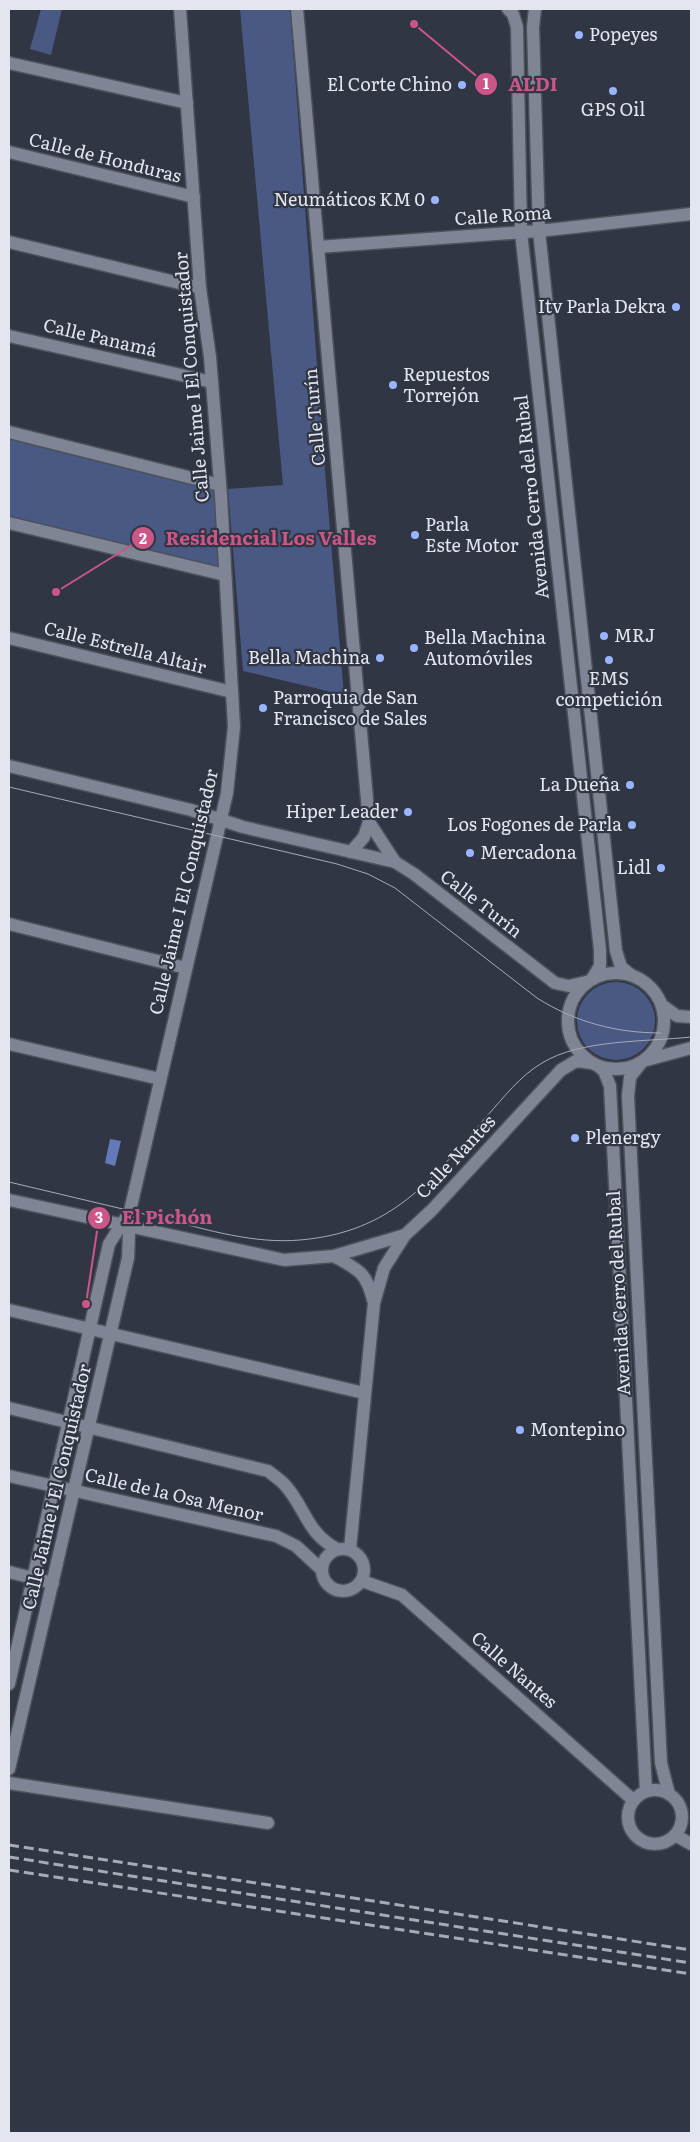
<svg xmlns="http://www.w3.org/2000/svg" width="700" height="2142" font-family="Literata,serif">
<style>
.green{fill:#495984}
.water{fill:#637ab8}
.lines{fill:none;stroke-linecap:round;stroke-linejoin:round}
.minor-casing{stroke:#4d515c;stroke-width:15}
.tertiary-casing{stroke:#4d515c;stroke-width:15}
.minor{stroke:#7f8595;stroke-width:12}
.tertiary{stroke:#7f8595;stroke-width:12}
.tram{stroke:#a7abb5;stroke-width:1}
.rail{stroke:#a7abb5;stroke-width:3;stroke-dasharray:10 5;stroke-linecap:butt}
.poi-dot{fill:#99b5fd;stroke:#303643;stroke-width:2}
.labels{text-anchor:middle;stroke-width:4.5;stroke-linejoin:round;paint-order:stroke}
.poi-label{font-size:18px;fill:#e3e6ef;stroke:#303643;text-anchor:start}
.street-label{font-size:18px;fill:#e3e6ef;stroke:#303643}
.leader{fill:none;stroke:#cc5687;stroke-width:2}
.callout-dot{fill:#cc5687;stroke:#303643;stroke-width:2}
.mark-label{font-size:15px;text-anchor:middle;font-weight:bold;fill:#fff}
.callout-label{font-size:19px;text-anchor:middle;font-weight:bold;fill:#cc5687;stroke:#303643;stroke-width:4.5;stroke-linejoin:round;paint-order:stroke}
</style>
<rect width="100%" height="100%" fill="#303643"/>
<!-- green -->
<g class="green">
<polygon points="41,9 62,9 51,55 30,49"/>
<polygon points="240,9 290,9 325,471 344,695 243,671 228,489 283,485"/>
<polygon points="9,437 220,485 225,574 9,523"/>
<circle cx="616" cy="1021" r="39"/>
</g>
<!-- water -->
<polygon class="water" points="110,1139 121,1141 115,1166 105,1163"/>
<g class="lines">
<!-- minor casing -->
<g class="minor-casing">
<g id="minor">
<polyline points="297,9 369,822 364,837 351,852"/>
<polyline points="9,63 187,103"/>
<polyline points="9,152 194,197"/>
<polyline points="9,242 200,288"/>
<polyline points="318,247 539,231 691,214"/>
<polyline points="9,336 212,382"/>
<polyline points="9,432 220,485"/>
<polyline points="9,523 225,575"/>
<polyline points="9,638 232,692"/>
<polyline points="9,766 191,810 243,827 395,862"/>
<polyline points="369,822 395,862"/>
<polyline points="9,924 186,968"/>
<polyline points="662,1005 677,1016 691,1017"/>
<polyline points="9,1044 160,1079"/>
<polyline points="643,1061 691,1048"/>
<path d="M334,1256C358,1270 366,1271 373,1300"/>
<polyline points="9,1310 364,1393"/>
<path d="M9,1408L268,1471C273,1475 279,1479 284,1484C305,1506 306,1533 337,1549"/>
<polyline points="9,1476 276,1536 296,1546 322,1570"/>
<circle cx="343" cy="1570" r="21"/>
<polyline points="350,1549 374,1303 384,1268 405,1235"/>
<polyline points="9,1572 53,1583"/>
<polyline points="362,1581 402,1595 633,1800"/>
<polyline points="9,1684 109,1244 127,1216"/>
<polyline points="9,1769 128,1258 130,1211 227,793 234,727 221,496 210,357 200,288 180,9"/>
<polyline points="9,1783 268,1823"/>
<circle cx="655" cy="1817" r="27"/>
<polyline points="675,1835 691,1844"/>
</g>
</g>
<!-- tertiary casing -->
<g class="tertiary-casing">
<g id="tertiary">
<polyline points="508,9 513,14 517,27 521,232 600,950 600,966 592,979"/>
<polyline points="535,9 533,27 539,231 616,951 621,967 631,975"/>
<polyline points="395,862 414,874 555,983 569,986 586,982"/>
<circle cx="616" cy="1021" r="48"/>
<polyline points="641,1063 630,1077 628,1096 661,1763 669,1794"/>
<polyline points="598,1066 604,1071 610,1086 646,1791"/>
<polyline points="9,1200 284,1260 334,1256 405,1235 432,1210 561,1070 576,1061 592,1063"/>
</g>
</g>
<!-- minor -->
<use href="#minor" class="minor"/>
<!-- tertiary -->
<use href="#tertiary" class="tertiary"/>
<!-- tram -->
<g class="tram">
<path d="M9,787L337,864L368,874L395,888L537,998C575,1022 616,1033 661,1033"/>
<path d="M9,1182C61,1194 113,1207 165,1219C208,1230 254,1244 300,1240C393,1232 431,1180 487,1116C504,1097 520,1076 542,1063C581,1039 646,1042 691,1037"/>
</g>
<!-- rail -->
<g class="rail">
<polyline points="9,1845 691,1950"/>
<polyline points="9,1857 691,1963"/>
<polyline points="9,1870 691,1974"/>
</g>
</g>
<!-- markers -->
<g class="poi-dot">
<circle cx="579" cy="35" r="5"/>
<circle cx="462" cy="85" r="5"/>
<circle cx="613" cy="91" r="5"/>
<circle cx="435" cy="200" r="5"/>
<circle cx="676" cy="307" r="5"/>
<circle cx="393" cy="385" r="5"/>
<circle cx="415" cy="535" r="5"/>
<circle cx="604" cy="636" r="5"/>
<circle cx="414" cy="648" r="5"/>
<circle cx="380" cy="658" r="5"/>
<circle cx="609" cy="660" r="5"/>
<circle cx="263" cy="708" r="5"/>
<circle cx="630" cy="785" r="5"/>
<circle cx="408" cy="812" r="5"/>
<circle cx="632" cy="825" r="5"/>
<circle cx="470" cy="853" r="5"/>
<circle cx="661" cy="868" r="5"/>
<circle cx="575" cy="1138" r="5"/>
<circle cx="520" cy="1430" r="5"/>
</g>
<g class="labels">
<!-- poi labels -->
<g class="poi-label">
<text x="589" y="41">Popeyes</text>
<text x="452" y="91" text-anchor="end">El Corte Chino</text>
<text x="613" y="116" text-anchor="middle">GPS Oil</text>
<text x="425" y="206" text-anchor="end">Neumáticos KM 0</text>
<text x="666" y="313" text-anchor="end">Itv Parla Dekra</text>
<text x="403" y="381">Repuestos<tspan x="403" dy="21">Torrejón</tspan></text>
<text x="425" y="531">Parla<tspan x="425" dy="21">Este Motor</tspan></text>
<text x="614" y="642">MRJ</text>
<text x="424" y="644">Bella Machina<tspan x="424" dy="21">Automóviles</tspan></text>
<text x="370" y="664" text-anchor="end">Bella Machina</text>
<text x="609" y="685" text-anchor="middle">EMS<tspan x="609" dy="21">competición</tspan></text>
<text x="273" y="704">Parroquia de San<tspan x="273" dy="21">Francisco de Sales</tspan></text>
<text x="620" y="791" text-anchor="end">La Dueña</text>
<text x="398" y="818" text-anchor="end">Hiper Leader</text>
<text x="622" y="831" text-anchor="end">Los Fogones de Parla</text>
<text x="480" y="859">Mercadona</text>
<text x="651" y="874" text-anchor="end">Lidl</text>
<text x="585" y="1144">Plenergy</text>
<text x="530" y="1436">Montepino</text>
</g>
<!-- street labels -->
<g class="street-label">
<text transform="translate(105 158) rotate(14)" y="6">Calle de Honduras</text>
<text transform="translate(503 216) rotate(-4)" y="6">Calle Roma</text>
<text transform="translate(100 338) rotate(13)" y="6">Calle Panamá</text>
<text transform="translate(192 377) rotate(-95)" y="6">Calle Jaime I El Conquistador</text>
<text transform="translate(315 417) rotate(-95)" y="6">Calle Turín</text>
<text transform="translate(532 497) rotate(-96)" y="6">Avenida Cerro del Rubal</text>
<text transform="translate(125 648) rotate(14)" y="6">Calle Estrella Altair</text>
<text transform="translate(184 892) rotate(-77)" y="6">Calle Jaime I El Conquistador</text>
<text transform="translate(481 904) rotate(38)" y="6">Calle Turín</text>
<text transform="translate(456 1157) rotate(-47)" y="6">Calle Nantes</text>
<text transform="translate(619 1293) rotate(-93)" y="6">Avenida Cerro del Rubal</text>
<text transform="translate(57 1487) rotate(-77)" y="6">Calle Jaime I El Conquistador</text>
<text transform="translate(174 1495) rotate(13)" y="6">Calle de la Osa Menor</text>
<text transform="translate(514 1670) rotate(41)" y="6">Calle Nantes</text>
</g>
</g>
<!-- callouts -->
<path class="leader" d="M414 24L486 84M56 592L143 538M86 1304L99 1218"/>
<g class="callout-dot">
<circle cx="414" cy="24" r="5"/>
<circle cx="56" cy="592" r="5"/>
<circle cx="86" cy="1304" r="5"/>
<circle cx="486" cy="84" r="12"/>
<circle cx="143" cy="538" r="12"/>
<circle cx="99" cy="1218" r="12"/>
</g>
<g class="mark-label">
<text x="486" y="89">1</text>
<text x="143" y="544">2</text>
<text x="99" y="1223">3</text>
</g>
<g class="callout-label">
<text x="533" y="91">ALDI</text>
<text x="271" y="545">Residencial Los Valles</text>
<text x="167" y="1224">El Pichón</text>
</g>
<!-- border -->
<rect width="700" height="2142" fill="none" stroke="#e3e6ef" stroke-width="20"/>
</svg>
